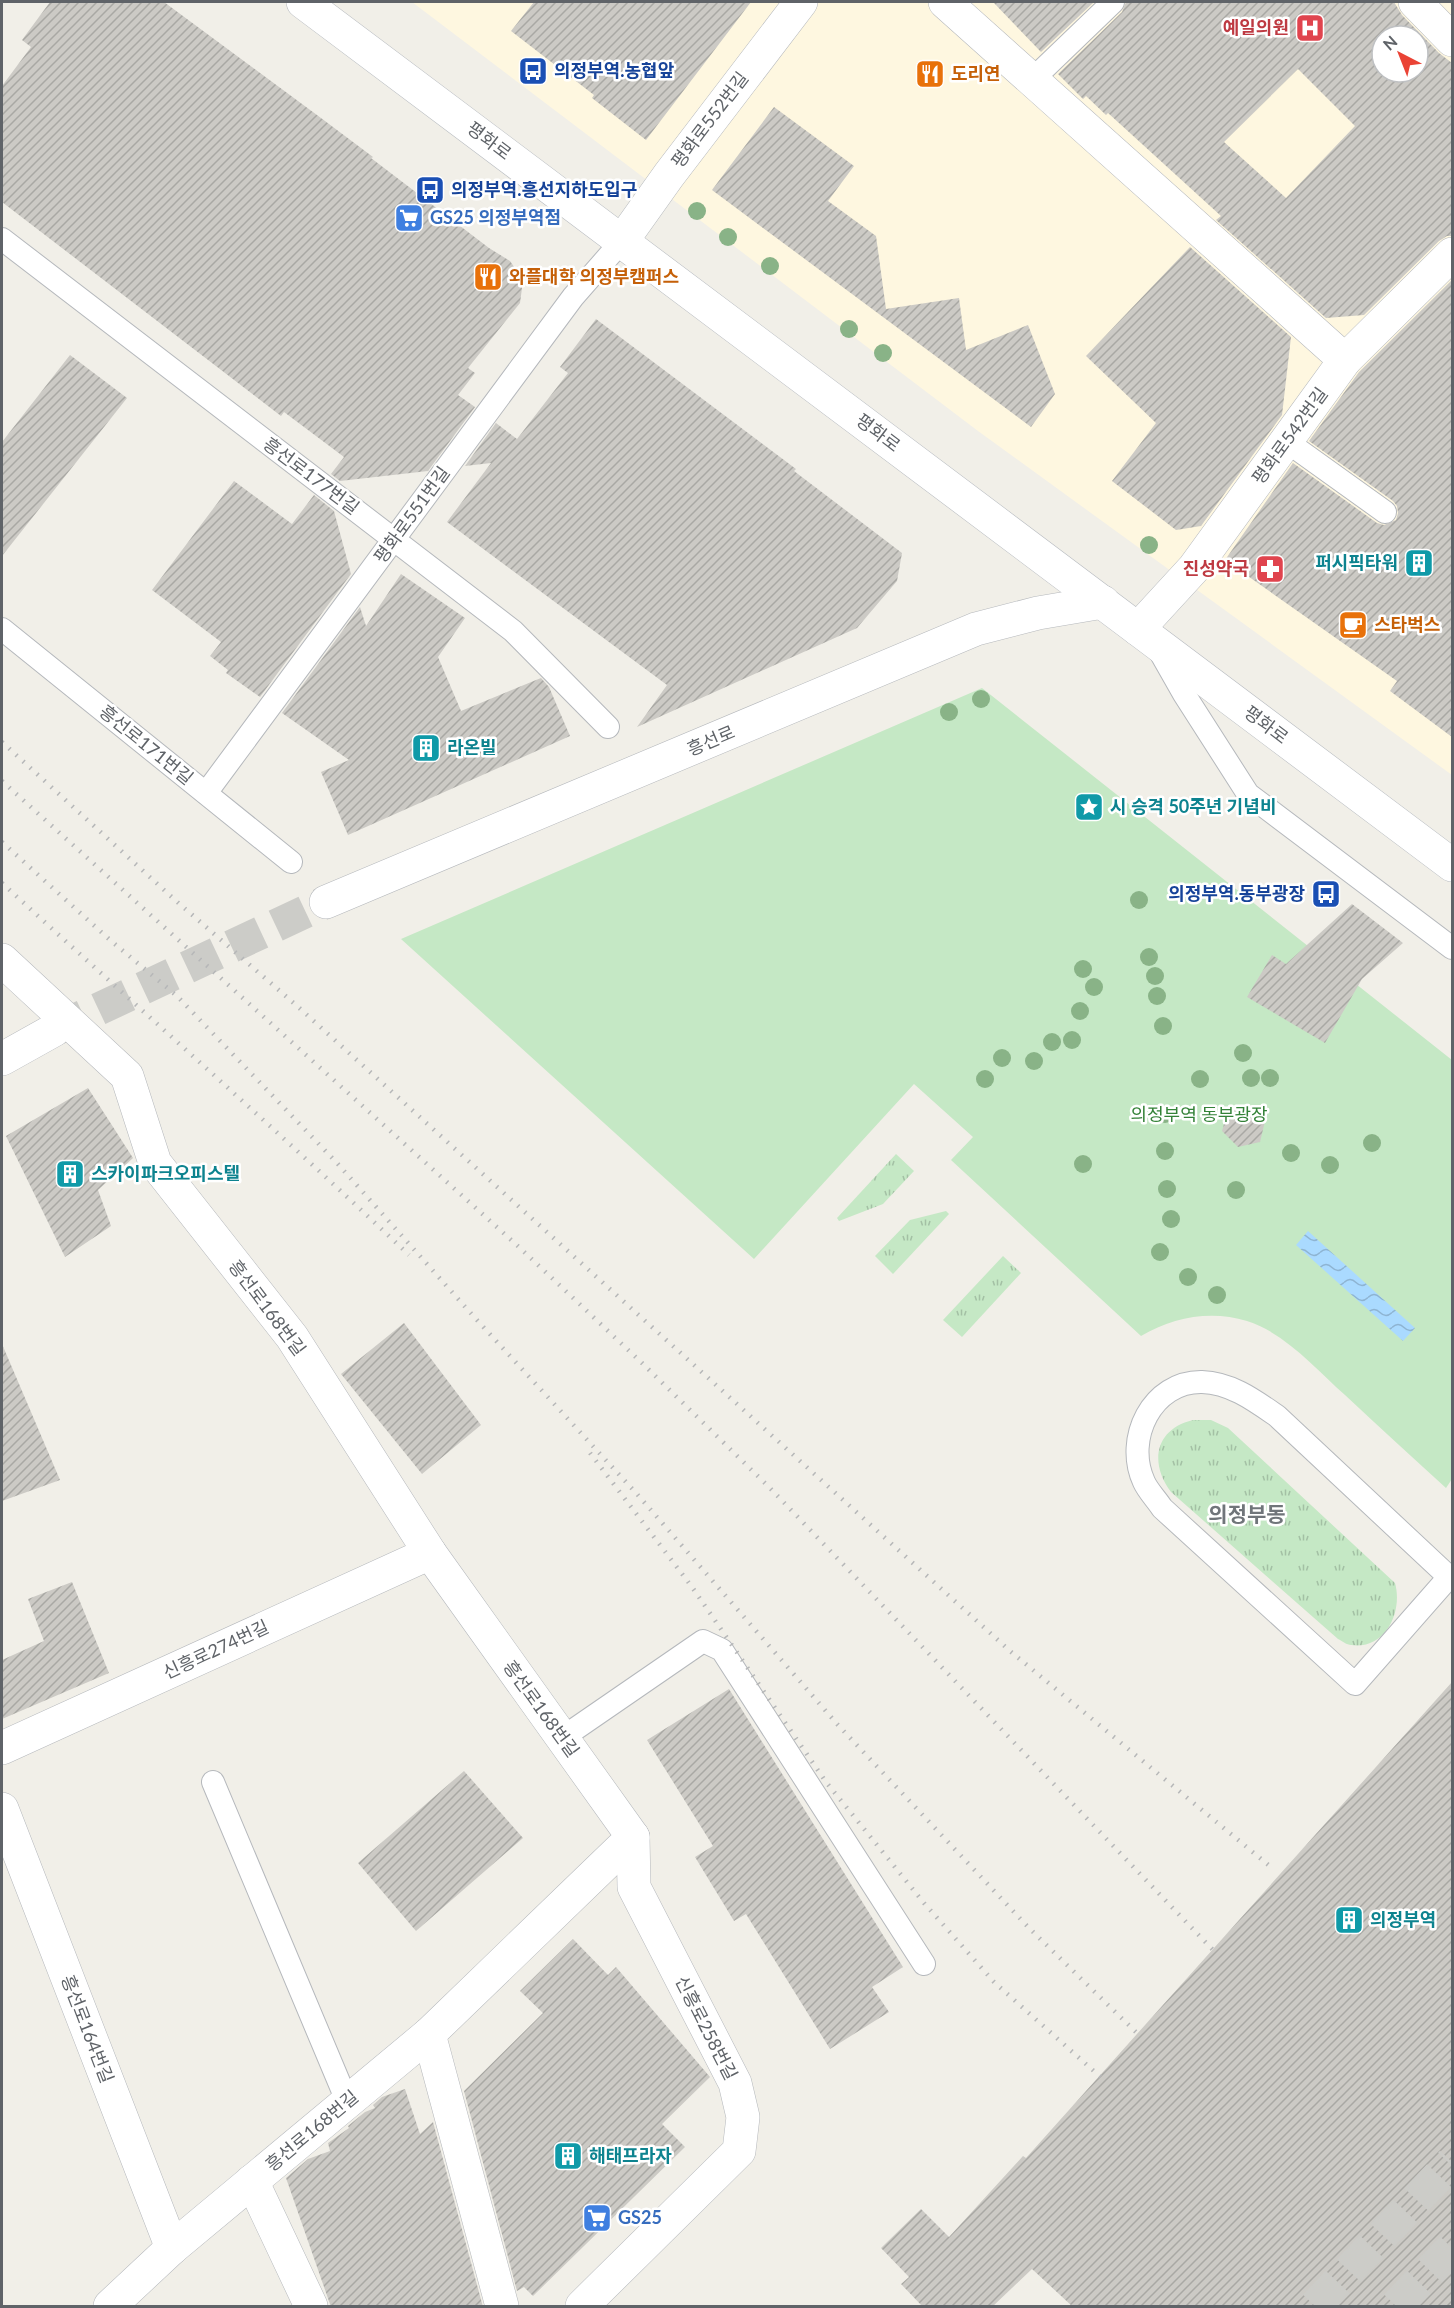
<svg xmlns="http://www.w3.org/2000/svg" width="1454" height="2308" font-family="Lato,'Noto Sans KR',sans-serif">
<style>
.commercial{fill:#fef7e0;fill-rule:evenodd}
.grass{fill:url(#grass-tufts)}
.green{fill:#c5e8c5}
.water{fill:url(#water-waves)}
.building{fill:url(#building-hatch);fill-rule:evenodd}
.lines{fill:none;stroke-linecap:round;stroke-linejoin:round}
.minor-tunnel{stroke:#ccccc8;stroke-width:33;stroke-dasharray:33 16;stroke-linecap:butt}
.tertiary-tunnel{stroke:#ccccc8;stroke-width:33;stroke-dasharray:33 16;stroke-linecap:butt}
.service-casing{stroke:#b5b8bc;stroke-width:24}
.minor-casing{stroke:#b5b8bc;stroke-width:34}
.secondary-casing{stroke:#b6babf;stroke-width:34}
.service{stroke:#fff;stroke-width:22}
.minor{stroke:#fff;stroke-width:33}
.secondary{stroke:#fff;stroke-width:33}
.rail{stroke:#b6b7b8;stroke-width:4.5;stroke-dasharray:1.5 8;stroke-linecap:butt}
.tree{fill:#89b387}
.labels{text-anchor:middle;stroke-width:5;stroke-linejoin:round;paint-order:stroke}
.health-label{font-size:18px;font-weight:bold;fill:#be3a42;stroke:#fff;text-anchor:end}
.transit-label{font-size:18px;font-weight:bold;fill:#164399;stroke:#fff;text-anchor:start}
.food-label{font-size:18px;font-weight:bold;fill:#c56008;stroke:#fff;text-anchor:start}
.street-label{font-size:18px;fill:#5f6368;stroke:#fff}
.shop-label{font-size:18px;font-weight:bold;fill:#366cbe;stroke:#fff;text-anchor:start}
.culture-label{font-size:18px;font-weight:bold;fill:#0d838f;stroke:#fff;text-anchor:start}
.park-label{font-size:18px;fill:#348238;stroke:#fff}
.quarter-label{font-size:21px;font-weight:bold;fill:#70757a;stroke:#fff}
</style>
<defs>
<pattern id="grass-tufts" width="24" height="20" patternUnits="userSpaceOnUse" patternTransform="scale(1.5)"><rect width="24" height="20" fill="#c5e8c5"/><path d="M3 7l-1-3M5 7V3M7 7l1-3M15 17l-1-3M17 17v-4M19 17l1-3" fill="none" stroke="#a3c0a4"/></pattern>
<pattern id="water-waves" width="16" height="10" patternUnits="userSpaceOnUse" patternTransform="scale(1.5)"><rect width="16" height="10" fill="#aadaff"/><path d="M0 5q4-4 8 0t8 0" fill="none" stroke="#8eb4d2"/></pattern>
<pattern id="building-hatch" width="6" height="6" patternUnits="userSpaceOnUse" patternTransform="scale(1.5)"><rect width="6" height="6" fill="#cccac5"/><path d="M-1 1l2-2M0 6l6-6M5 7l2-2" fill="none" stroke="#a9a8a4"/></pattern>
</defs>
<rect width="100%" height="100%" fill="#f1efe8"/>
<!-- commercial -->
<path class="commercial" d="M412,2H1452V775L978,431ZM1382,36H1418V72H1382Z"/>
<!-- grass -->
<g class="grass">
<polygon points="896,1154 914,1171 883,1204 839,1221 837,1218"/>
<polygon points="946,1211 949,1214 893,1274 875,1256 910,1220"/>
<polygon points="1003,1256 1021,1273 962,1337 943,1320"/>
<path d="M1193,1420H1211L1228,1428L1395,1583C1403,1611 1386,1650 1351,1645C1347,1645 1342,1641 1338,1639L1171,1492C1149,1463 1155,1429 1193,1420Z"/>
</g>
<!-- green -->
<path class="green" d="M982,688L1452,1060V1479L1446,1488C1412,1457 1378,1426 1345,1395C1316,1369 1285,1333 1247,1321C1211,1310 1173,1317 1141,1336L951,1160L973,1137L914,1084L754,1259L401,939Z"/>
<!-- water -->
<polygon class="water" points="1308,1231 1415,1328 1403,1341 1296,1245"/>
<!-- building -->
<g class="building">
<polygon points="50,2 164,2 321,118 373,157 371,158 489,248 510,261 519,274 522,288 520,303 468,368 475,373 458,395 475,407 428,471 340,481 331,474 344,457 284,412 281,416 2,202 2,86 31,47 22,40"/>
<polygon points="534,2 751,2 646,140 592,98 594,95 511,31"/>
<polygon points="993,2 1094,2 1041,52"/>
<path d="M1126,2H1394L1402,15L1439,53L1452,63V236H1447L1439,241L1364,315L1326,318L1216,220L1221,216L1108,113L1106,115L1086,96L1083,99L1058,74L1122,12ZM1382,36H1418V72H1382ZM1298,69L1355,126L1286,198L1224,142Z"/>
<polygon points="774,107 854,166 828,201 876,236 886,309 959,298 966,350 1028,325 1055,394 1031,427 712,190"/>
<polygon points="1190,247 1291,337 1282,415 1201,526 1176,530 1112,481 1156,423 1086,356"/>
<polygon points="1452,280 1452,737 1390,691 1397,681 1225,560 1293,463 1377,523 1384,525 1396,520 1398,513 1397,506 1393,501 1309,441 1359,372"/>
<polygon points="596,319 796,469 794,471 902,553 897,581 857,628 637,727 667,685 447,522 491,463 465,466 496,423 517,439 568,373 560,367"/>
<polygon points="70,355 127,398 2,556 2,442"/>
<polygon points="234,481 292,524 314,495 334,511 351,574 260,697 226,673 228,670 210,656 221,642 152,590"/>
<polygon points="401,574 465,618 438,657 461,711 541,678 549,687 570,736 348,835 321,772 349,760 282,713 360,607 366,626"/>
<polygon points="1352,904 1403,943 1362,979 1325,1043 1247,997 1272,955 1286,964"/>
<polygon points="88,1088 133,1158 98,1190 111,1226 65,1257 6,1136"/>
<polygon points="1248,1104 1265,1121 1260,1142 1238,1147 1222,1131 1228,1110"/>
<polygon points="404,1323 481,1425 422,1474 341,1374"/>
<polygon points="2,1344 60,1480 2,1501"/>
<polygon points="72,1582 109,1673 2,1719 2,1660 44,1641 28,1599"/>
<polygon points="1452,1682 1452,2307 1073,2307 1032,2269 992,2307 923,2307 901,2284 909,2277 881,2248 921,2209 949,2237 1023,2156 1026,2158"/>
<polygon points="729,1689 903,1967 872,1987 889,2012 830,2049 746,1914 734,1921 695,1857 713,1846 647,1740"/>
<polygon points="464,1771 523,1838 416,1931 358,1863"/>
<polygon points="573,1939 608,1975 616,1967 710,2077 662,2124 685,2147 533,2296 524,2287 517,2291 464,2091 543,2013 520,1991"/>
<polygon points="405,2089 420,2134 433,2122 483,2307 331,2307 286,2178 308,2159 330,2151 328,2143 349,2128 348,2126 365,2112 375,2108 373,2105 382,2097"/>
</g>
<g class="lines">
<!-- minor-tunnel -->
<polyline class="minor-tunnel" points="54,1030 326,902"/>
<!-- tertiary-tunnel -->
<g class="tertiary-tunnel">
<polyline points="1315,2306 1452,2162"/>
<polyline points="1396,2306 1452,2248"/>
</g>
<!-- service casing -->
<g class="service-casing">
<g id="service">
<polyline points="1033,79 1113,2"/>
<polyline points="2,239 513,631 608,727"/>
<polyline points="1286,441 1385,512"/>
<polyline points="2,629 291,862"/>
<polyline points="1159,650 1184,694 1248,794 1452,948"/>
<polyline points="206,793 573,297 622,241"/>
<path d="M1449,1577L1355,1684L1162,1508C1157,1500 1148,1491 1144,1482C1124,1439 1152,1381 1202,1382C1231,1383 1254,1400 1277,1416L1449,1577H1452"/>
<polyline points="562,1738 703,1641 722,1650 924,1964"/>
<polyline points="213,1782 347,2101"/>
</g>
</g>
<!-- minor casing -->
<g class="minor-casing">
<g id="minor">
<polyline points="945,2 1345,360"/>
<polyline points="1415,2 1452,40"/>
<polyline points="622,241 669,175 801,2"/>
<polyline points="1138,629 1194,568 1345,360 1452,254"/>
<polyline points="326,902 976,629 1038,613 1103,602"/>
<polyline points="2,960 127,1076 155,1163 292,1337 430,1553 633,1837 429,2034 172,2248 110,2306"/>
<polyline points="2,1059 54,1030"/>
<polyline points="2,1748 430,1553"/>
<polyline points="2,1809 172,2248"/>
<polyline points="429,2034 502,2306"/>
<polyline points="252,2181 311,2306"/>
<polyline points="582,2306 739,2151 743,2117 735,2083 634,1887 633,1837"/>
</g>
</g>
<!-- secondary casing -->
<g class="secondary-casing">
<polyline id="secondary" points="303,2 1452,865"/>
</g>
<!-- service -->
<use href="#service" class="service"/>
<!-- minor -->
<use href="#minor" class="minor"/>
<!-- secondary -->
<use href="#secondary" class="secondary"/>
<!-- rail -->
<g class="rail">
<polyline points="2,742 175,900 296,1005 1010,1651 1272,1868"/>
<polyline points="2,781 519,1247 642,1363 769,1487 1213,1950"/>
<polyline points="2,842 110,940 177,996 337,1163 476,1319 637,1494 838,1725 1029,1928 1140,2036"/>
<path d="M2,883C137,1007 275,1128 409,1255"/>
<polyline points="590,1453 692,1587 826,1782 924,1903 994,1982 1105,2081"/>
</g>
</g>
<!-- trees -->
<g class="tree">
<circle cx="697" cy="211" r="9"/>
<circle cx="728" cy="237" r="9"/>
<circle cx="770" cy="266" r="9"/>
<circle cx="849" cy="329" r="9"/>
<circle cx="883" cy="353" r="9"/>
<circle cx="1149" cy="545" r="9"/>
<circle cx="981" cy="699" r="9"/>
<circle cx="949" cy="712" r="9"/>
<circle cx="1139" cy="900" r="9"/>
<circle cx="1149" cy="957" r="9"/>
<circle cx="1083" cy="969" r="9"/>
<circle cx="1155" cy="976" r="9"/>
<circle cx="1094" cy="987" r="9"/>
<circle cx="1157" cy="996" r="9"/>
<circle cx="1080" cy="1011" r="9"/>
<circle cx="1163" cy="1026" r="9"/>
<circle cx="1072" cy="1040" r="9"/>
<circle cx="1052" cy="1042" r="9"/>
<circle cx="1243" cy="1053" r="9"/>
<circle cx="1002" cy="1058" r="9"/>
<circle cx="1034" cy="1061" r="9"/>
<circle cx="1251" cy="1078" r="9"/>
<circle cx="1270" cy="1078" r="9"/>
<circle cx="985" cy="1079" r="9"/>
<circle cx="1200" cy="1079" r="9"/>
<circle cx="1165" cy="1114" r="9"/>
<circle cx="1372" cy="1143" r="9"/>
<circle cx="1165" cy="1151" r="9"/>
<circle cx="1291" cy="1153" r="9"/>
<circle cx="1083" cy="1164" r="9"/>
<circle cx="1330" cy="1165" r="9"/>
<circle cx="1167" cy="1189" r="9"/>
<circle cx="1236" cy="1190" r="9"/>
<circle cx="1171" cy="1219" r="9"/>
<circle cx="1160" cy="1252" r="9"/>
<circle cx="1188" cy="1277" r="9"/>
<circle cx="1217" cy="1295" r="9"/>
</g>
<!-- icons -->
<defs>
<g id="hospital-square" transform="scale(1.5)"><rect x="-9" y="-9" width="18" height="18" rx="4" fill="#e0444e" stroke="#fff"/><path d="M-5-5h3v3.5h4V-5h3V5h-3V1.5h-4V5h-3Z" fill="#fff"/></g>
<g id="bus-square" transform="scale(1.5)"><rect x="-9" y="-9" width="18" height="18" rx="4" fill="#1a4fb4" stroke="#fff"/><path d="M-5-6H5V4H4V6H2V4H-2V6H-4V4H-5ZM-3.5-4V0h7V-4ZM-3.5 1.2v1.5H-2V1.2ZM2 1.2v1.5H3.5V1.2Z" fill="#fff"/></g>
<g id="restaurant-square" transform="scale(1.5)"><rect x="-9" y="-9" width="18" height="18" rx="4" fill="#e8710a" stroke="#fff"/><path d="M-5-6h1v4h1v-4h1v4h1v-4h1v5L-1.5 .5V6h-2V.5L-5-1ZM5-6V6H3V1.5H1.5Q1.5-4 5-6Z" fill="#fff"/></g>
<g id="supermarket-square" transform="scale(1.5)"><rect x="-9" y="-9" width="18" height="18" rx="4" fill="#3f7fe0" stroke="#fff"/><path d="M-6-5.5h2.5l.6 2H6L4.5 2H-2.5L-4.4-4H-6ZM-1.5 3.2a1.3 1.3 0 1 0 .1 0ZM3 3.2a1.3 1.3 0 1 0 .1 0Z" fill="#fff"/></g>
<g id="building-square" transform="scale(1.5)"><rect x="-9" y="-9" width="18" height="18" rx="4" fill="#0f9aa8" stroke="#fff"/><path d="M-4-6H4V6H1V3H-1V6H-4ZM-2.5-4.3h1.7v1.8h-1.7ZM.8-4.3h1.7v1.8H.8ZM-2.5-1h1.7V.8h-1.7ZM.8-1h1.7V.8H.8Z" fill="#fff"/></g>
<g id="pharmacy-square" transform="scale(1.5)"><rect x="-9" y="-9" width="18" height="18" rx="4" fill="#e0444e" stroke="#fff"/><path d="M-2-6h4v4h4v4h-4v4h-4v-4h-4v-4h4Z" fill="#fff"/></g>
<g id="cafe-square" transform="scale(1.5)"><rect x="-9" y="-9" width="18" height="18" rx="4" fill="#e8710a" stroke="#fff"/><path d="M-5.5-4.5H6V0H3Q3 3.5 0 3.5H-2.5Q-5.5 3.5-5.5 0ZM3-3.2v2h1.7v-2ZM-6 4.5H4V6H-6Z" fill="#fff"/></g>
<g id="sight-square" transform="scale(1.5)"><rect x="-9" y="-9" width="18" height="18" rx="4" fill="#0f9aa8" stroke="#fff"/><path d="M0-6L1.8-2.2L6-1.7L2.9 1.2L3.7 5.4L0 3.3L-3.7 5.4L-2.9 1.2L-6-1.7L-1.8-2.2Z" fill="#fff"/></g>
</defs>
<g fill-rule="evenodd">
<use href="#hospital-square" x="1310" y="28"/>
<use href="#bus-square" x="533" y="71"/>
<use href="#restaurant-square" x="930" y="74"/>
<use href="#bus-square" x="430" y="190"/>
<use href="#supermarket-square" x="409" y="218"/>
<use href="#restaurant-square" x="488" y="277"/>
<use href="#building-square" x="1419" y="563"/>
<use href="#pharmacy-square" x="1270" y="569"/>
<use href="#cafe-square" x="1353" y="625"/>
<use href="#building-square" x="426" y="748"/>
<use href="#sight-square" x="1089" y="807"/>
<use href="#bus-square" x="1326" y="894"/>
<use href="#building-square" x="70" y="1174"/>
<use href="#building-square" x="1349" y="1920"/>
<use href="#building-square" x="568" y="2156"/>
<use href="#supermarket-square" x="597" y="2218"/>
</g>
<g class="labels">
<!-- health labels -->
<g class="health-label">
<text x="1289" y="34">예일의원</text>
<text x="1249" y="575">진성약국</text>
</g>
<!-- transit labels -->
<g class="transit-label">
<text x="554" y="77">의정부역.농협앞</text>
<text x="451" y="196">의정부역.흥선지하도입구</text>
<text x="1305" y="900" text-anchor="end">의정부역.동부광장</text>
</g>
<!-- food labels -->
<g class="food-label">
<text x="951" y="80">도리연</text>
<text x="509" y="283">와플대학 의정부캠퍼스</text>
<text x="1374" y="631">스타벅스</text>
</g>
<!-- street labels -->
<g class="street-label">
<text transform="translate(710 120) rotate(-53)" y="6">평화로552번길</text>
<text transform="translate(489 141) rotate(37)" y="6">평화로</text>
<text transform="translate(878 433) rotate(37)" y="6">평화로</text>
<text transform="translate(1290 436) rotate(-54)" y="6">평화로542번길</text>
<text transform="translate(311 476) rotate(37)" y="6">흥선로177번길</text>
<text transform="translate(412 515) rotate(-54)" y="6">평화로551번길</text>
<text transform="translate(1266 725) rotate(37)" y="6">평화로</text>
<text transform="translate(711 741) rotate(-23)" y="6">흥선로</text>
<text transform="translate(146 745) rotate(39)" y="6">흥선로171번길</text>
<text transform="translate(267 1308) rotate(53)" y="6">흥선로168번길</text>
<text transform="translate(216 1650) rotate(-25)" y="6">신흥로274번길</text>
<text transform="translate(541 1709) rotate(54)" y="6">흥선로168번길</text>
<text transform="translate(706 2028) rotate(63)" y="6">신흥로258번길</text>
<text transform="translate(87 2029) rotate(69)" y="6">흥선로164번길</text>
<text transform="translate(312 2131) rotate(-40)" y="6">흥선로168번길</text>
</g>
<!-- shop labels -->
<g class="shop-label">
<text x="430" y="224">GS25 의정부역점</text>
<text x="618" y="2224">GS25</text>
</g>
<!-- culture labels -->
<g class="culture-label">
<text x="1398" y="569" text-anchor="end">퍼시픽타워</text>
<text x="447" y="754">라온빌</text>
<text x="1110" y="813">시 승격 50주년 기념비</text>
<text x="91" y="1180">스카이파크오피스텔</text>
<text x="1370" y="1926">의정부역</text>
<text x="589" y="2162">해태프라자</text>
</g>
<!-- park labels -->
<g class="park-label">
<text x="1199" y="1121">의정부역 동부광장</text>
</g>
<!-- quarter labels -->
<g class="quarter-label">
<text x="1247" y="1522">의정부동</text>
</g>
</g>
<!-- border -->
<rect width="1454" height="2308" fill="none" stroke="#5f6368" stroke-width="6"/>
<!-- north arrow -->
<g transform="translate(1400 54) rotate(318)"><circle r="28" fill="#ffffff" stroke="#bfc1c3" stroke-width="1.5"/>
<path d="M0-4.5L10 22L0 15L-10 22Z" fill="#ea4335"/>
<text y="-9" font-size="16" font-weight="bold" text-anchor="middle" fill="#5f6368">N</text>
</g>
</svg>
